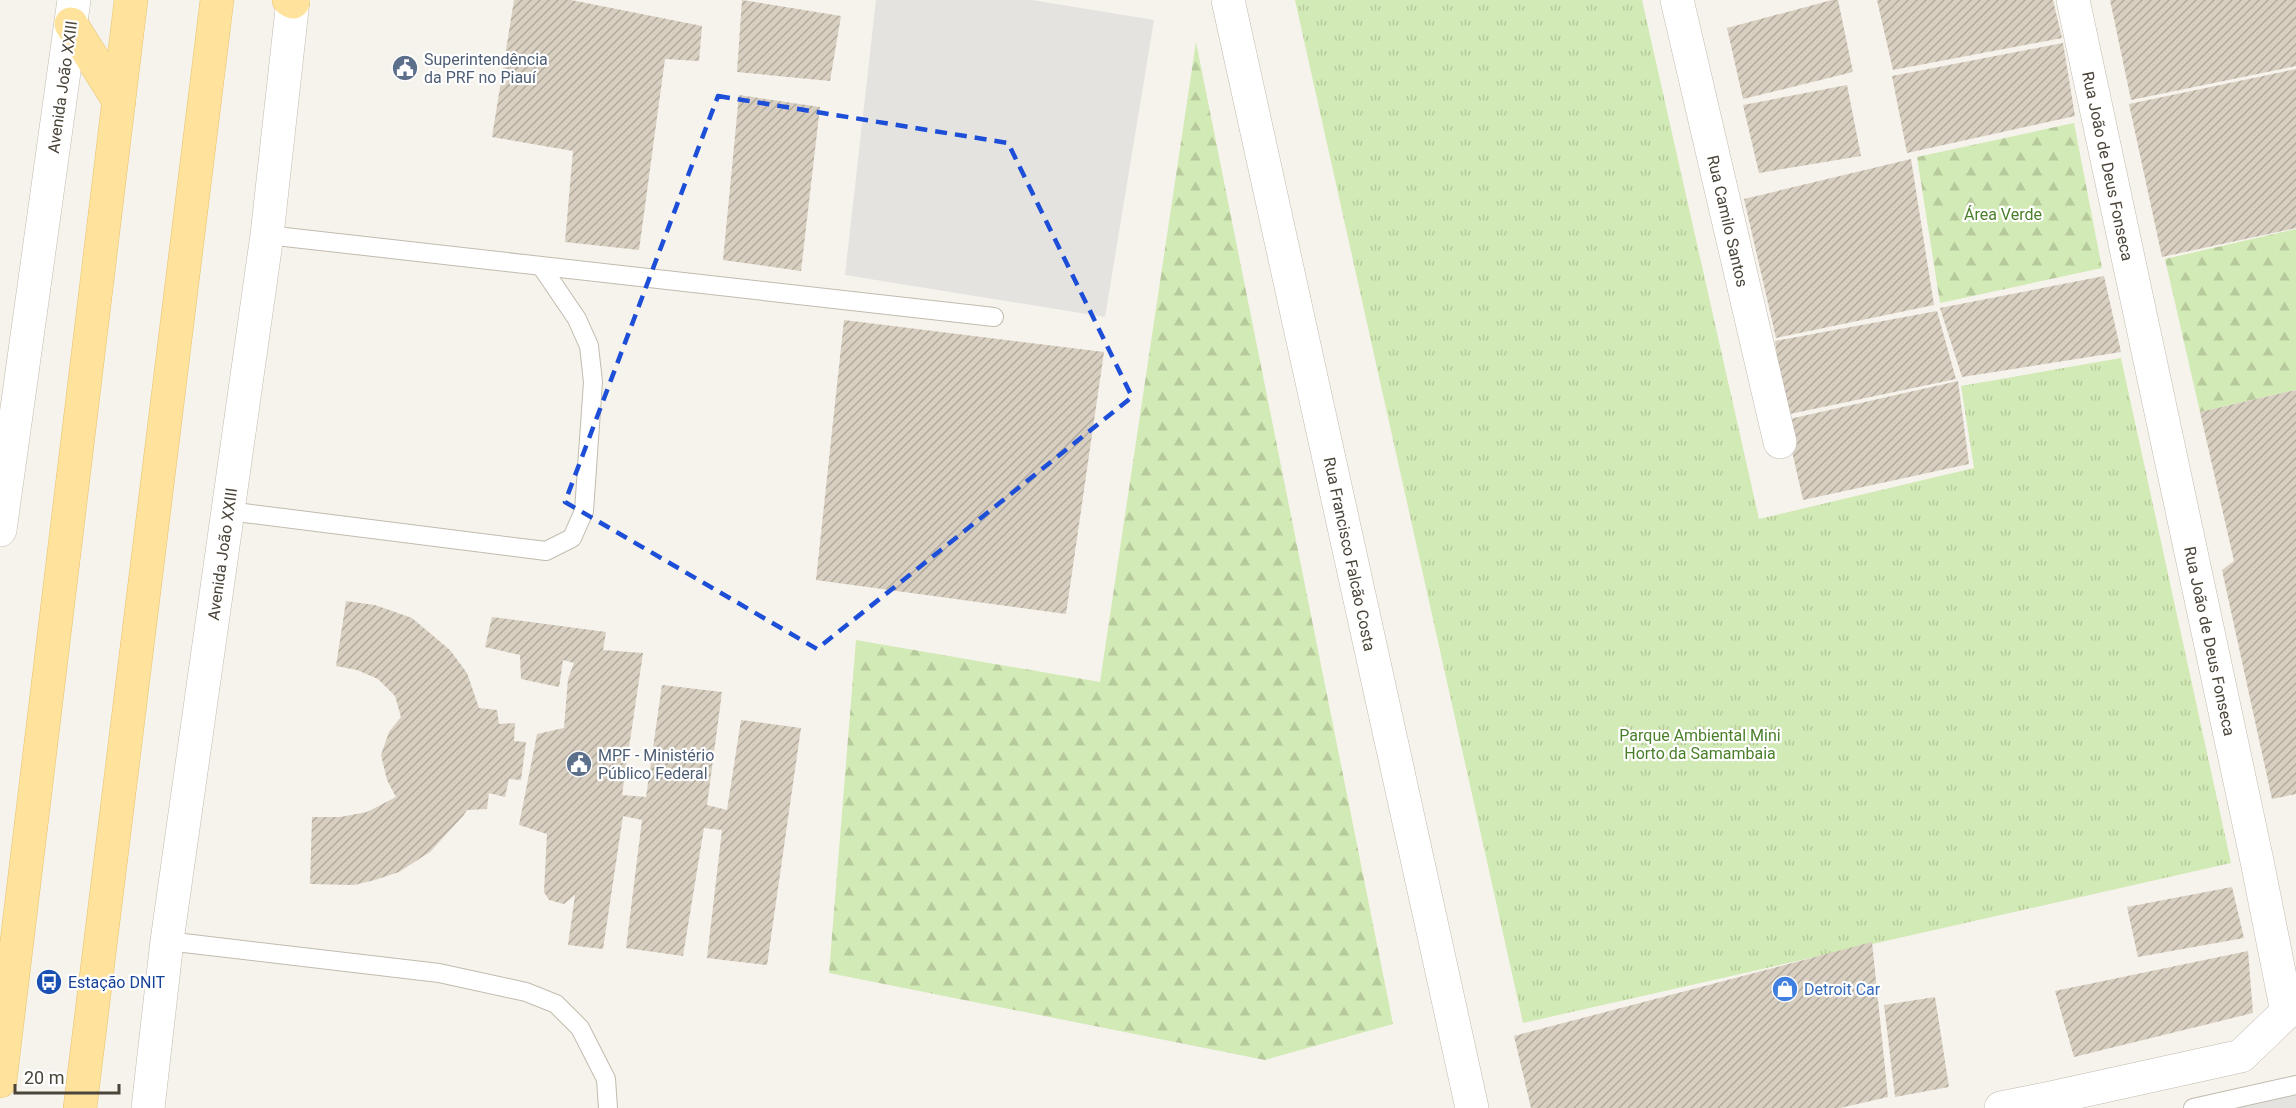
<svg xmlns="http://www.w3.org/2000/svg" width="2296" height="1108" font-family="Roboto,sans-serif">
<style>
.forest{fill:url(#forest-firs)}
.park{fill:url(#park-tufts)}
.parking{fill:#e5e3e0}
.building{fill:url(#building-hatch)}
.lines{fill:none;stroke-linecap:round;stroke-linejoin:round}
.service-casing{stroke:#c2bbae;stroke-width:20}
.minor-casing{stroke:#c2bbae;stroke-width:34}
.tertiary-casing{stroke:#c2bbae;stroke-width:34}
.primary-casing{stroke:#e6c16a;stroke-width:34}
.service{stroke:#fff;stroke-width:18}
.minor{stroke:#fff;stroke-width:33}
.tertiary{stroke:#fff;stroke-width:33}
.primary{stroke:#ffe39c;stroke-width:33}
.marked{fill:none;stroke:#1d4ed8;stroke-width:4.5;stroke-dasharray:12 8;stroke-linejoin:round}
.labels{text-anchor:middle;stroke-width:4.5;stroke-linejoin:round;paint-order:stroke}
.service-label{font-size:16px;fill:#4e5e75;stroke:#fff;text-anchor:start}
.street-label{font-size:16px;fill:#4b4439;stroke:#fff}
.park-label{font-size:16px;fill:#4a7f2a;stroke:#fff}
.transit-label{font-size:16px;fill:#164399;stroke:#fff;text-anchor:start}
.shop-label{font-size:16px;fill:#366cbe;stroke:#fff;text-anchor:start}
</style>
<defs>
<pattern id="forest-firs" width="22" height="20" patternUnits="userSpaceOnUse" patternTransform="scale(1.5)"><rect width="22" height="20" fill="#d2eab5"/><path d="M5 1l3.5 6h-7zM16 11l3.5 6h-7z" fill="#b6ca9c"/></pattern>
<pattern id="park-tufts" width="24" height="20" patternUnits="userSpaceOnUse" patternTransform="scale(1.5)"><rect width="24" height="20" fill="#d2eab5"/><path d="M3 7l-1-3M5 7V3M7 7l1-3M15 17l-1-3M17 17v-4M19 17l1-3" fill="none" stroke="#b6ca9c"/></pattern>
<pattern id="building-hatch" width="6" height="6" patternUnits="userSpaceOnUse" patternTransform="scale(1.5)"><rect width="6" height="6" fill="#d8cfc1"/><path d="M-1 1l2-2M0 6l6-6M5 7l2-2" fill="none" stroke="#b1aa9e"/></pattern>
</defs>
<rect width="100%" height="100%" fill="#f6f3ec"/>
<!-- forest -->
<g class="forest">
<polygon points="1196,42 1393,1024 1265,1060 829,973 856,640 1100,682"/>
<polygon points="2074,123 2102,268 1940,303 1917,157"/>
<polygon points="2296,229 2296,390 2200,412 2165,259"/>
</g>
<!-- park -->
<polygon class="park" points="1295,0 1642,0 1759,519 1974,468 1961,386 2121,358 2231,863 1523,1023"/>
<!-- parking -->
<g class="parking">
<polygon points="876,0 1032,0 1154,20 1105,317 845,275"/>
<polygon points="2296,1093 2296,1108 2231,1108"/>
</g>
<!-- building -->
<g class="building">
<polygon points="514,0 571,0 702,26 699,61 665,59 639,250 565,242 573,151 492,137"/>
<polygon points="742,0 841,16 830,81 737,72"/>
<polygon points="1832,0 1838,0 1853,72 1743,99 1727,28"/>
<polygon points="1877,0 2053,0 2062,38 1893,70"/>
<polygon points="2110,0 2296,0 2296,66 2131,100"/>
<polygon points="2063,43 2075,116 1907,153 1892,76"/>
<polygon points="2296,69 2296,228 2162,257 2129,104"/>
<polygon points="1847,85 1861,156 1759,173 1743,105"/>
<polygon points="739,95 820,107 801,271 723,260"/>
<polygon points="1911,159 1934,305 1776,338 1744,199"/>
<polygon points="2104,276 2121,352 1962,377 1940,308"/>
<polygon points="1937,311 1956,379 1785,415 1775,341"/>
<polygon points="844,320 1104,352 1066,614 816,580"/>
<polygon points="1958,381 1969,464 1803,500 1785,420"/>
<polygon points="2296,390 2296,794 2272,799 2222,570 2234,561 2200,412"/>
<polygon points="346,601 375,605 412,618 450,650 467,673 479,708 497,710 499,724 515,723 514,741 526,742 521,780 509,779 505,797 489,793 487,809 467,810 463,816 430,852 399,872 375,880 354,885 310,884 312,817 340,817 367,812 396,797 387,780 381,755 389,732 401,717 395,696 378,679 357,670 336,666"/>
<polygon points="492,617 606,632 603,650 643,653 622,795 646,797 662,685 722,692 707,805 727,810 741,720 801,728 767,965 707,958 722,830 704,828 683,956 626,948 642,820 623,816 603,949 568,945 575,895 564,904 549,900 544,892 547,834 519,825 537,734 564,728 568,679 574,663 563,660 559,687 521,679 520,655 485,647"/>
<polygon points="2232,887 2244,938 2138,957 2127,907"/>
<polygon points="1872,942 1888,1097 1840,1108 1531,1108 1514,1036"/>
<polygon points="2248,951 2253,1013 2074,1057 2055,991"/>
<polygon points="1935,997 1949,1087 1895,1097 1884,1005"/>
</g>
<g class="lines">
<!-- service casing -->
<g class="service-casing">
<g id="service">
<polyline points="267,235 994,317"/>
<polyline points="228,511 546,551 572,538 584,511 593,382 589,346 577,319 541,266"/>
<polyline points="167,941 439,973 526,992 556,1004 580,1028 606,1079 608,1108"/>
<polyline points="2193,1108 2296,1085"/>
</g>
</g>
<!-- minor casing -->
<g class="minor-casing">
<g id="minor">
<polyline points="1228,0 1472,1108"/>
<polyline points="1677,0 1780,442"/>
<polyline points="2001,1108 2041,1100"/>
<polyline points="2040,1108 2041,1100 2241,1056 2287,1012 2257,861 2073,0"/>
</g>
</g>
<!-- tertiary casing -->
<g class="tertiary-casing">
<g id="tertiary">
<polyline points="0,530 74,0"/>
<polyline points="148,1108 167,941 267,235 293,0"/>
</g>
</g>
<!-- primary casing -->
<g class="primary-casing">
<g id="primary">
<polyline points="289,0 293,2"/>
<polyline points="71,24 119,101"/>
<polyline points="0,1081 131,0"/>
<polyline points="80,1108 217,0"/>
</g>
</g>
<!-- service -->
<use href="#service" class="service"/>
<!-- minor -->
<use href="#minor" class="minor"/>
<!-- tertiary -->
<use href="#tertiary" class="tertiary"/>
<!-- primary -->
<use href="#primary" class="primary"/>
</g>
<!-- marked area -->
<path class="marked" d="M718,96L1008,143L1132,397L817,649L565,502Z"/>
<!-- icons -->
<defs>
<g id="civic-disc" transform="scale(1.35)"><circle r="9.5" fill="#5c6f8a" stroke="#fff"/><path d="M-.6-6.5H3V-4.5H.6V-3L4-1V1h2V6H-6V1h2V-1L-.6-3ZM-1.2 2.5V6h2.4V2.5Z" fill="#fff"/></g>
<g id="bus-disc" transform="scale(1.35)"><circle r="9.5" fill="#1a4fb4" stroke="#fff"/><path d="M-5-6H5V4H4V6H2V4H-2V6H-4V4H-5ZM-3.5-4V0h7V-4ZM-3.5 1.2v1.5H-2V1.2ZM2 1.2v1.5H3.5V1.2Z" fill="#fff"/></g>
<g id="shop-disc" transform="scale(1.35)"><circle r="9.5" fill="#3f7fe0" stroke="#fff"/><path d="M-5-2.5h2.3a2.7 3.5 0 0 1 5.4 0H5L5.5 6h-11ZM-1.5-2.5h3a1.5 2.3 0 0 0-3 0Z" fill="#fff"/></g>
</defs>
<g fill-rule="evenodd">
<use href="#civic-disc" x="405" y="68"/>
<use href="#civic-disc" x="579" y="764"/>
<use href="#bus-disc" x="49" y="982"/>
<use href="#shop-disc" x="1785" y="989"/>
</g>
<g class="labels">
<!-- service labels -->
<g class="service-label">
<text x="424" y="65">Superintendência<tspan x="424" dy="18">da PRF no Piauí</tspan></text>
<text x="598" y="761">MPF - Ministério<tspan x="598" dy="18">Público Federal</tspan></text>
</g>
<!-- street labels -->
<g class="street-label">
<text transform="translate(62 87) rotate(-82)" y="6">Avenida João XXIII</text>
<text transform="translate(2108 166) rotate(78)" y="6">Rua João de Deus Fonseca</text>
<text transform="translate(1728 221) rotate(77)" y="6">Rua Camilo Santos</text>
<text transform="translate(222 554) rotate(-82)" y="6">Avenida João XXIII</text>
<text transform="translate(1350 554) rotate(78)" y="6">Rua Francisco Falcão Costa</text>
<text transform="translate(2210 641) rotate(78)" y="6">Rua João de Deus Fonseca</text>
</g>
<!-- park labels -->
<g class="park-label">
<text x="2003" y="220">Área Verde</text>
<text x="1700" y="741">Parque Ambiental Mini<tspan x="1700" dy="18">Horto da Samambaia</tspan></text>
</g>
<!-- transit labels -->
<g class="transit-label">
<text x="68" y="988">Estação DNIT</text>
</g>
<!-- shop labels -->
<g class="shop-label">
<text x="1804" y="995">Detroit Car</text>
</g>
</g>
<!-- scale -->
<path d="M15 1084v9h104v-9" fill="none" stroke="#4b4439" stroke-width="3"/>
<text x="24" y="1084" font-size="18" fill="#4b4439" stroke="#ffffff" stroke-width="4.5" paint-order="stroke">20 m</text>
</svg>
